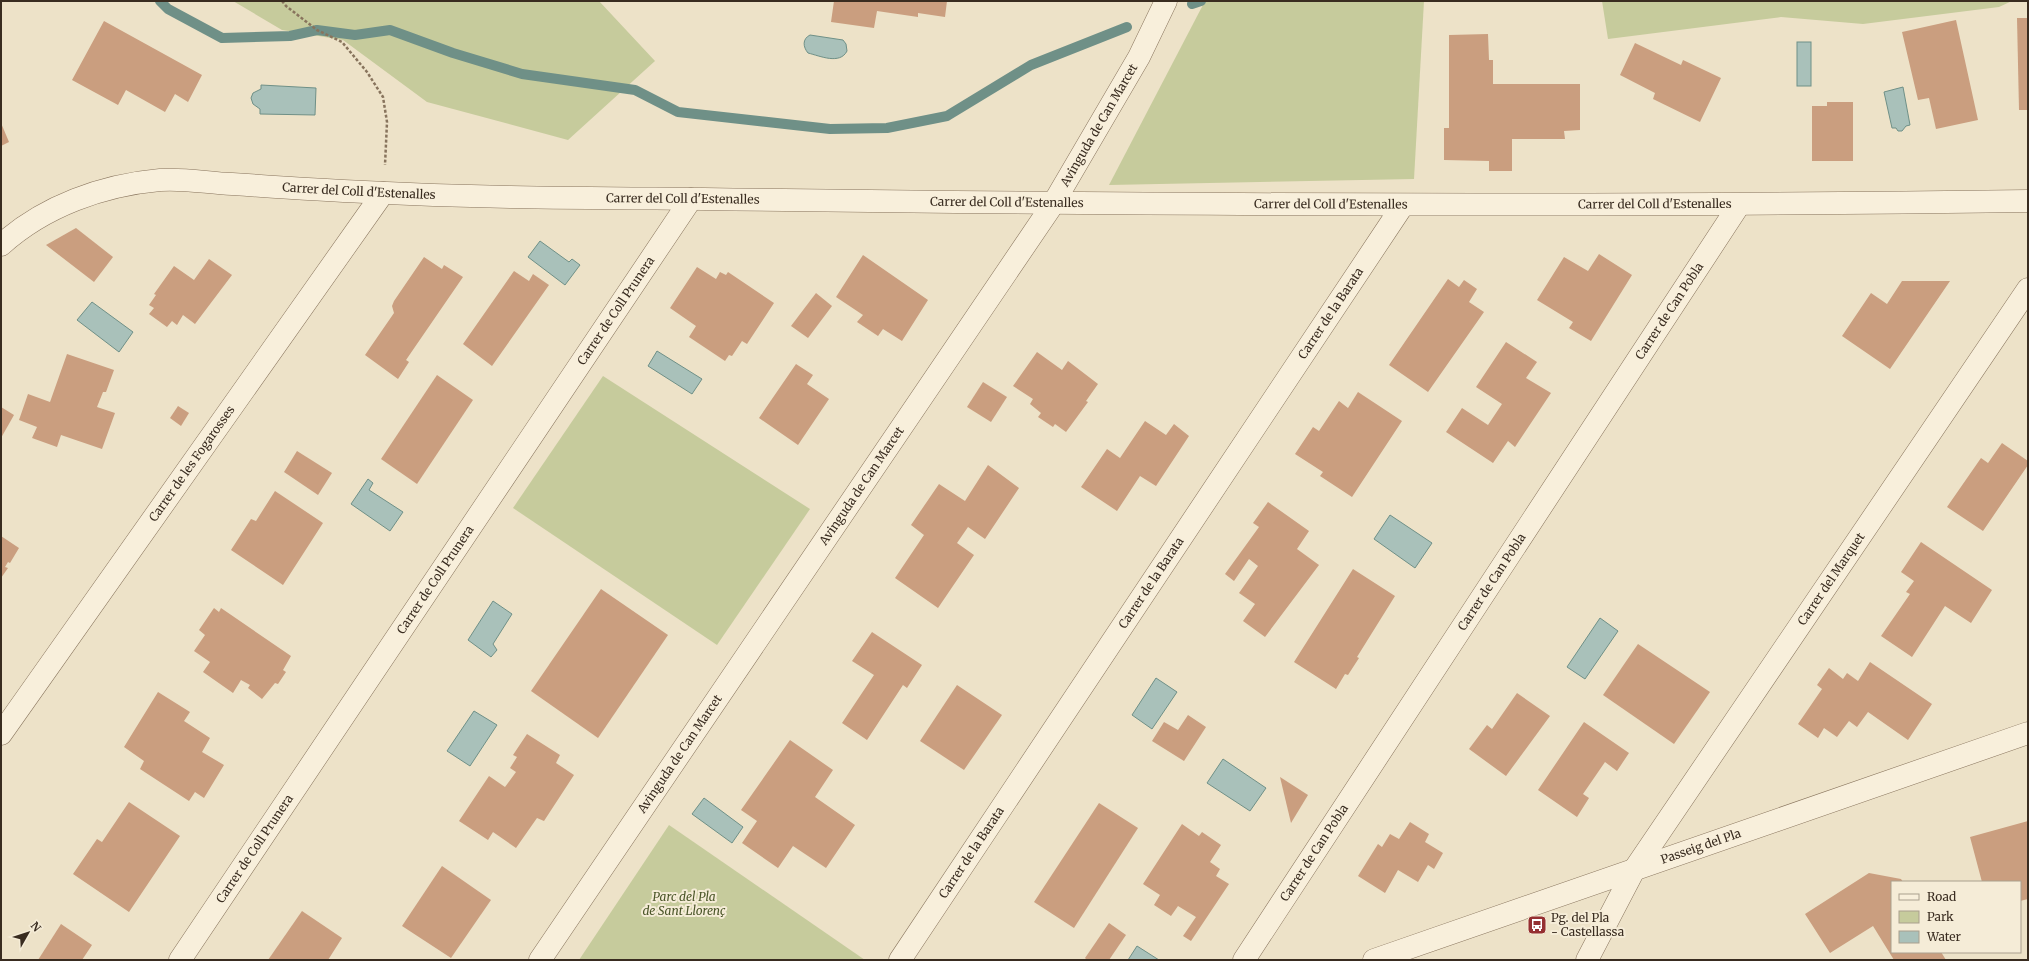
<svg xmlns="http://www.w3.org/2000/svg" width="2029" height="961" font-family="Merriweather,serif">
<style>
.green{fill:#c6cb9c}
.water{fill:#a9c1ba;stroke:#6f9087}
.lines{fill:none;stroke-linecap:round;stroke-linejoin:round}
.stream{stroke:#6f9087;stroke-width:10}
.building{fill:#ca9e7f}
.street-casing{stroke:#88745d;stroke-width:23}
.path{stroke:#88745d;stroke-width:2.5;stroke-dasharray:3 2;stroke-linecap:butt}
.street{stroke:#f8efdb;stroke-width:22}
.labels{text-anchor:middle;stroke-width:4;stroke-linejoin:round;paint-order:stroke}
.street-label{font-size:12px;fill:#392c20;stroke:#f5ecd7}
.park-label{font-size:12px;font-style:italic;fill:#4a5528;stroke:#f5ecd7}
.poi-label{font-size:12px;fill:#392c20;stroke:#f5ecd7;text-anchor:start}
</style>
<rect width="100%" height="100%" fill="#ede2c8"/>
<!-- green -->
<g class="green">
<polygon points="233,1 599,1 655,61 568,140 427,102 343,40 282,30"/>
<polygon points="1205,1 1424,1 1414,179 1109,185"/>
<polygon points="1602,1 2012,1 1999,7 1863,24 1781,17 1608,39"/>
<polygon points="603,376 810,509 717,645 513,508"/>
<polygon points="669,825 865,960 579,960"/>
</g>
<!-- water -->
<g class="water">
<path d="M810,35L843,40L846,44L847,51C840,65 820,56 808,53C803,47 802,39 810,35Z"/>
<rect x="1797" y="42" width="14" height="44"/>
<polygon points="261,85 316,88 315,115 260,114 260,109 253,104 251,98 253,93 261,89"/>
<polygon points="1903,87 1910,125 1906,126 1902,131 1898,131 1896,128 1892,128 1884,92"/>
<polygon points="540,241 569,262 572,259 580,265 565,285 528,257"/>
<polygon points="92,302 133,332 119,352 77,320"/>
<polygon points="657,351 702,379 692,394 648,366"/>
<polygon points="368,479 373,483 369,490 403,512 390,531 351,504"/>
<polygon points="1390,515 1432,543 1415,568 1374,539"/>
<polygon points="493,601 512,614 493,644 497,650 491,657 468,640"/>
<polygon points="1600,618 1618,631 1585,679 1567,667"/>
<polygon points="1156,678 1177,692 1152,729 1132,715"/>
<polygon points="474,711 497,725 470,766 447,751"/>
<polygon points="1223,759 1266,788 1250,811 1207,783"/>
<polygon points="704,798 743,827 732,843 692,814"/>
<polygon points="1137,946 1159,960 1128,960"/>
</g>
<g class="lines">
<!-- stream -->
<g class="stream">
<polyline points="160,1 168,9 222,38 290,36 317,30 355,35 390,30 453,53 522,74 635,90 678,112 830,129 887,128 947,116 1031,65 1127,27"/>
<polyline points="1192,4 1201,1"/>
</g>
</g>
<!-- building -->
<g class="building">
<polygon points="834,1 947,1 945,17 918,13 918,17 877,11 874,28 831,22"/>
<polygon points="2017,18 2028,18 2028,110 2019,110"/>
<polygon points="1956,20 1978,120 1936,129 1929,98 1918,100 1902,32"/>
<polygon points="104,21 202,75 188,102 175,94 165,112 126,90 118,105 72,80"/>
<polygon points="1488,34 1489,60 1493,60 1493,84 1580,84 1580,130 1564,131 1565,139 1512,139 1512,171 1489,171 1489,161 1444,160 1444,128 1449,128 1449,35"/>
<polygon points="1635,43 1681,65 1683,60 1721,78 1700,122 1653,99 1655,93 1620,75"/>
<polygon points="1827,102 1853,102 1853,161 1812,161 1812,106 1827,106"/>
<polygon points="1,123 9,142 1,146"/>
<polygon points="76,228 113,257 94,282 46,245"/>
<polygon points="1599,254 1632,275 1591,341 1569,328 1573,322 1537,300 1564,257 1588,271"/>
<polygon points="863,255 928,300 902,341 883,329 878,336 857,322 863,315 836,297"/>
<polygon points="424,257 442,269 444,265 463,277 406,360 409,362 398,379 365,355 394,313 392,306 394,301"/>
<polygon points="209,259 232,275 195,324 183,315 177,325 172,321 167,327 149,314 154,308 149,305 156,295 154,294 174,266 194,280"/>
<polygon points="697,267 716,279 720,272 726,275 728,272 774,303 747,344 742,341 732,356 729,355 725,361 689,337 696,326 670,308"/>
<polygon points="514,271 529,281 533,274 549,285 492,366 463,344"/>
<polygon points="1448,279 1459,287 1464,280 1477,289 1469,302 1484,312 1428,392 1389,365"/>
<polygon points="1902,281 1950,281 1890,369 1842,336 1871,293 1887,304"/>
<polygon points="816,293 832,306 808,338 791,326"/>
<polygon points="1506,342 1537,362 1526,378 1551,393 1515,447 1508,441 1493,463 1446,432 1462,408 1488,425 1502,404 1476,387"/>
<polygon points="1037,352 1062,370 1068,361 1098,384 1086,401 1088,402 1066,432 1055,424 1053,427 1038,417 1041,413 1030,404 1033,399 1013,386"/>
<polygon points="67,354 114,370 106,392 103,392 97,407 115,413 102,449 61,435 57,447 32,438 37,427 19,420 28,394 50,402"/>
<polygon points="796,364 813,375 807,384 829,399 798,445 759,418"/>
<polygon points="437,375 473,400 417,484 381,459"/>
<polygon points="983,382 1007,397 991,422 967,407"/>
<polygon points="1358,392 1402,421 1352,497 1320,476 1323,472 1295,454 1313,427 1319,431 1339,401 1348,408"/>
<polygon points="178,406 189,413 181,426 170,418"/>
<polygon points="1,407 14,415 1,438"/>
<polygon points="1145,421 1166,435 1174,424 1189,436 1156,486 1140,476 1117,511 1081,487 1107,449 1120,458"/>
<polygon points="2002,443 2028,461 2028,465 1983,531 1947,507 1981,458 1988,463"/>
<polygon points="297,451 332,473 318,495 284,472"/>
<polygon points="988,465 1019,488 985,539 968,527 957,543 974,555 938,608 895,578 924,535 911,525 939,484 965,501"/>
<polygon points="275,491 323,523 283,585 231,550 251,519 256,521"/>
<polygon points="1268,502 1309,531 1297,549 1319,565 1265,637 1243,621 1255,604 1239,593 1258,566 1249,559 1234,581 1225,574 1259,527 1253,523"/>
<polygon points="1,536 19,548 10,563 8,562 5,567 8,568 1,578"/>
<polygon points="1921,542 1992,590 1971,623 1945,606 1912,657 1881,636 1910,594 1906,592 1914,581 1901,572"/>
<polygon points="1353,569 1395,596 1357,657 1359,658 1348,675 1345,674 1336,689 1294,662"/>
<polygon points="601,589 668,635 598,738 531,691"/>
<polygon points="214,608 219,612 221,608 291,656 283,670 286,672 278,684 275,683 262,699 248,688 250,685 241,680 233,693 203,672 210,662 194,651 205,635 199,630"/>
<polygon points="872,632 922,665 907,688 903,685 867,740 842,723 874,675 852,661"/>
<polygon points="1638,644 1710,692 1674,744 1603,695"/>
<polygon points="1870,662 1932,704 1908,740 1868,712 1857,727 1849,721 1837,737 1824,728 1818,738 1798,724 1822,689 1817,685 1829,668 1843,679 1847,673 1858,681"/>
<polygon points="957,685 1002,715 964,770 920,741"/>
<polygon points="158,692 190,712 184,721 210,738 202,752 224,765 204,798 195,792 189,801 140,769 144,761 124,747"/>
<polygon points="1517,693 1550,716 1506,776 1469,749 1487,725 1492,729"/>
<polygon points="1188,715 1206,727 1184,761 1152,741 1164,722 1178,730"/>
<polygon points="1584,722 1629,753 1617,771 1605,762 1583,794 1589,798 1577,817 1538,790"/>
<polygon points="527,734 560,755 556,763 574,775 544,821 537,818 516,848 493,832 488,840 459,821 489,776 505,787 516,772 510,768 517,757 513,755"/>
<polygon points="790,740 833,770 815,797 855,825 826,868 793,846 778,868 742,843 757,821 741,810"/>
<polygon points="1280,777 1308,795 1291,823"/>
<polygon points="129,802 180,836 129,912 73,874 97,839 102,842"/>
<polygon points="1099,803 1138,828 1074,928 1034,902"/>
<polygon points="2028,821 2028,899 2020,901 2020,882 1982,882 1970,837"/>
<polygon points="1410,822 1429,834 1425,842 1443,853 1434,869 1428,865 1418,882 1398,870 1385,893 1358,876 1378,844 1382,847 1390,834 1399,839"/>
<polygon points="1182,824 1199,836 1202,832 1221,845 1210,862 1220,869 1216,876 1229,884 1191,941 1183,936 1196,917 1178,906 1171,916 1154,905 1160,895 1143,884"/>
<polygon points="442,866 491,900 451,958 402,926"/>
<polygon points="1869,873 1901,879 1903,882 1892,882 1892,952 1941,952 1946,960 1894,960 1873,926 1830,953 1805,914"/>
<polygon points="302,911 342,938 328,960 268,960"/>
<polygon points="1109,923 1126,935 1109,960 1087,960 1085,958"/>
<polygon points="61,924 92,945 82,960 38,960"/>
</g>
<g class="lines">
<!-- street casing -->
<g class="street-casing">
<g id="street">
<path id="s1" d="M1,245C44,206 103,185 160,180C183,178 208,183 232,184C276,187 320,190 365,192C478,198 591,198 704,199C1145,205 1586,207 2028,201"/>
<path id="s2" d="M1,734L383,193"/>
<path id="s3" d="M180,960L691,199"/>
<path id="s4" d="M540,960L1053,204L1139,57L1166,1"/>
<path id="s5" d="M900,960L1403,205"/>
<path id="s6" d="M1244,960L1739,205"/>
<path id="s7" d="M1374,960L2028,733"/>
<path id="s8" d="M1587,960L1634,870L2028,289"/>
</g>
</g>
<!-- path -->
<polyline class="path" points="282,1 286,6 317,30 342,42 367,72 383,97 387,122 385,165"/>
<!-- street -->
<use href="#street" class="street"/>
</g>
<!-- icons -->
<defs>
<g id="bus-square" transform="scale(1)"><rect x="-9" y="-9" width="18" height="18" rx="4" fill="#952f31" stroke="#f5ecd7"/><path d="M-5-6H5V4H4V6H2V4H-2V6H-4V4H-5ZM-3.5-4V0h7V-4ZM-3.5 1.2v1.5H-2V1.2ZM2 1.2v1.5H3.5V1.2Z" fill="#fff"/></g>
</defs>
<g fill-rule="evenodd">
<use href="#bus-square" x="1537" y="925"/>
</g>
<g class="labels">
<!-- street labels -->
<g class="street-label">
<text dy="4" stroke="none"><textPath href="#s4" startOffset="1005">Avinguda de Can Marcet</textPath></text>
<text dy="4" stroke="none"><textPath href="#s1" startOffset="374">Carrer del Coll d'Estenalles</textPath></text>
<text dy="4" stroke="none"><textPath href="#s1" startOffset="698">Carrer del Coll d'Estenalles</textPath></text>
<text dy="4" stroke="none"><textPath href="#s1" startOffset="1022">Carrer del Coll d'Estenalles</textPath></text>
<text dy="4" stroke="none"><textPath href="#s1" startOffset="1346">Carrer del Coll d'Estenalles</textPath></text>
<text dy="4" stroke="none"><textPath href="#s1" startOffset="1670">Carrer del Coll d'Estenalles</textPath></text>
<text dy="4" stroke="none"><textPath href="#s3" startOffset="782">Carrer de Coll Prunera</textPath></text>
<text dy="4" stroke="none"><textPath href="#s6" startOffset="776">Carrer de Can Pobla</textPath></text>
<text dy="4" stroke="none"><textPath href="#s5" startOffset="777">Carrer de la Barata</textPath></text>
<text dy="4" stroke="none"><textPath href="#s2" startOffset="331">Carrer de les Fogarosses</textPath></text>
<text dy="4" stroke="none"><textPath href="#s4" startOffset="573">Avinguda de Can Marcet</textPath></text>
<text dy="4" stroke="none"><textPath href="#s8" startOffset="453">Carrer del Marquet</textPath></text>
<text dy="4" stroke="none"><textPath href="#s3" startOffset="458">Carrer de Coll Prunera</textPath></text>
<text dy="4" stroke="none"><textPath href="#s6" startOffset="452">Carrer de Can Pobla</textPath></text>
<text dy="4" stroke="none"><textPath href="#s5" startOffset="453">Carrer de la Barata</textPath></text>
<text dy="4" stroke="none"><textPath href="#s4" startOffset="249">Avinguda de Can Marcet</textPath></text>
<text dy="4" stroke="none"><textPath href="#s7" startOffset="346">Passeig del Pla</textPath></text>
<text dy="4" stroke="none"><textPath href="#s3" startOffset="134">Carrer de Coll Prunera</textPath></text>
<text dy="4" stroke="none"><textPath href="#s5" startOffset="129">Carrer de la Barata</textPath></text>
<text dy="4" stroke="none"><textPath href="#s6" startOffset="128">Carrer de Can Pobla</textPath></text>
</g>
<!-- park labels -->
<g class="park-label">
<text x="684" y="901">Parc del Pla<tspan x="684" dy="14">de Sant Llorenç</tspan></text>
</g>
<!-- poi labels -->
<g class="poi-label">
<text x="1551" y="922">Pg. del Pla<tspan x="1551" dy="14">- Castellassa</tspan></text>
</g>
</g>
<!-- border -->
<rect width="2029" height="961" fill="none" stroke="#392c20" stroke-width="4"/>
<!-- legend -->
<rect x="1891" y="881" width="130" height="72" fill="#f5ecd7" stroke="#aa9f8e"/>
<rect x="1899" y="894" width="20" height="6" fill="#f8efdb" stroke="#aa9f8e"/>
<text x="1927" y="901" font-size="12" fill="#392c20">Road</text>
<rect x="1899" y="911" width="20" height="12" fill="#c6cb9c" stroke="#aa9f8e"/>
<text x="1927" y="921" font-size="12" fill="#392c20">Park</text>
<rect x="1899" y="931" width="20" height="12" fill="#a9c1ba" stroke="#aa9f8e"/>
<text x="1927" y="941" font-size="12" fill="#392c20">Water</text>
<!-- north arrow -->
<g transform="translate(28 933) rotate(51)" stroke="#f5ecd7" stroke-width="3" paint-order="stroke">
<path d="M0-3L7 15L0 10L-7 15Z" fill="#392c20"/>
<text y="-6" font-size="11" font-weight="bold" text-anchor="middle" fill="#392c20">N</text>
</g>
</svg>
